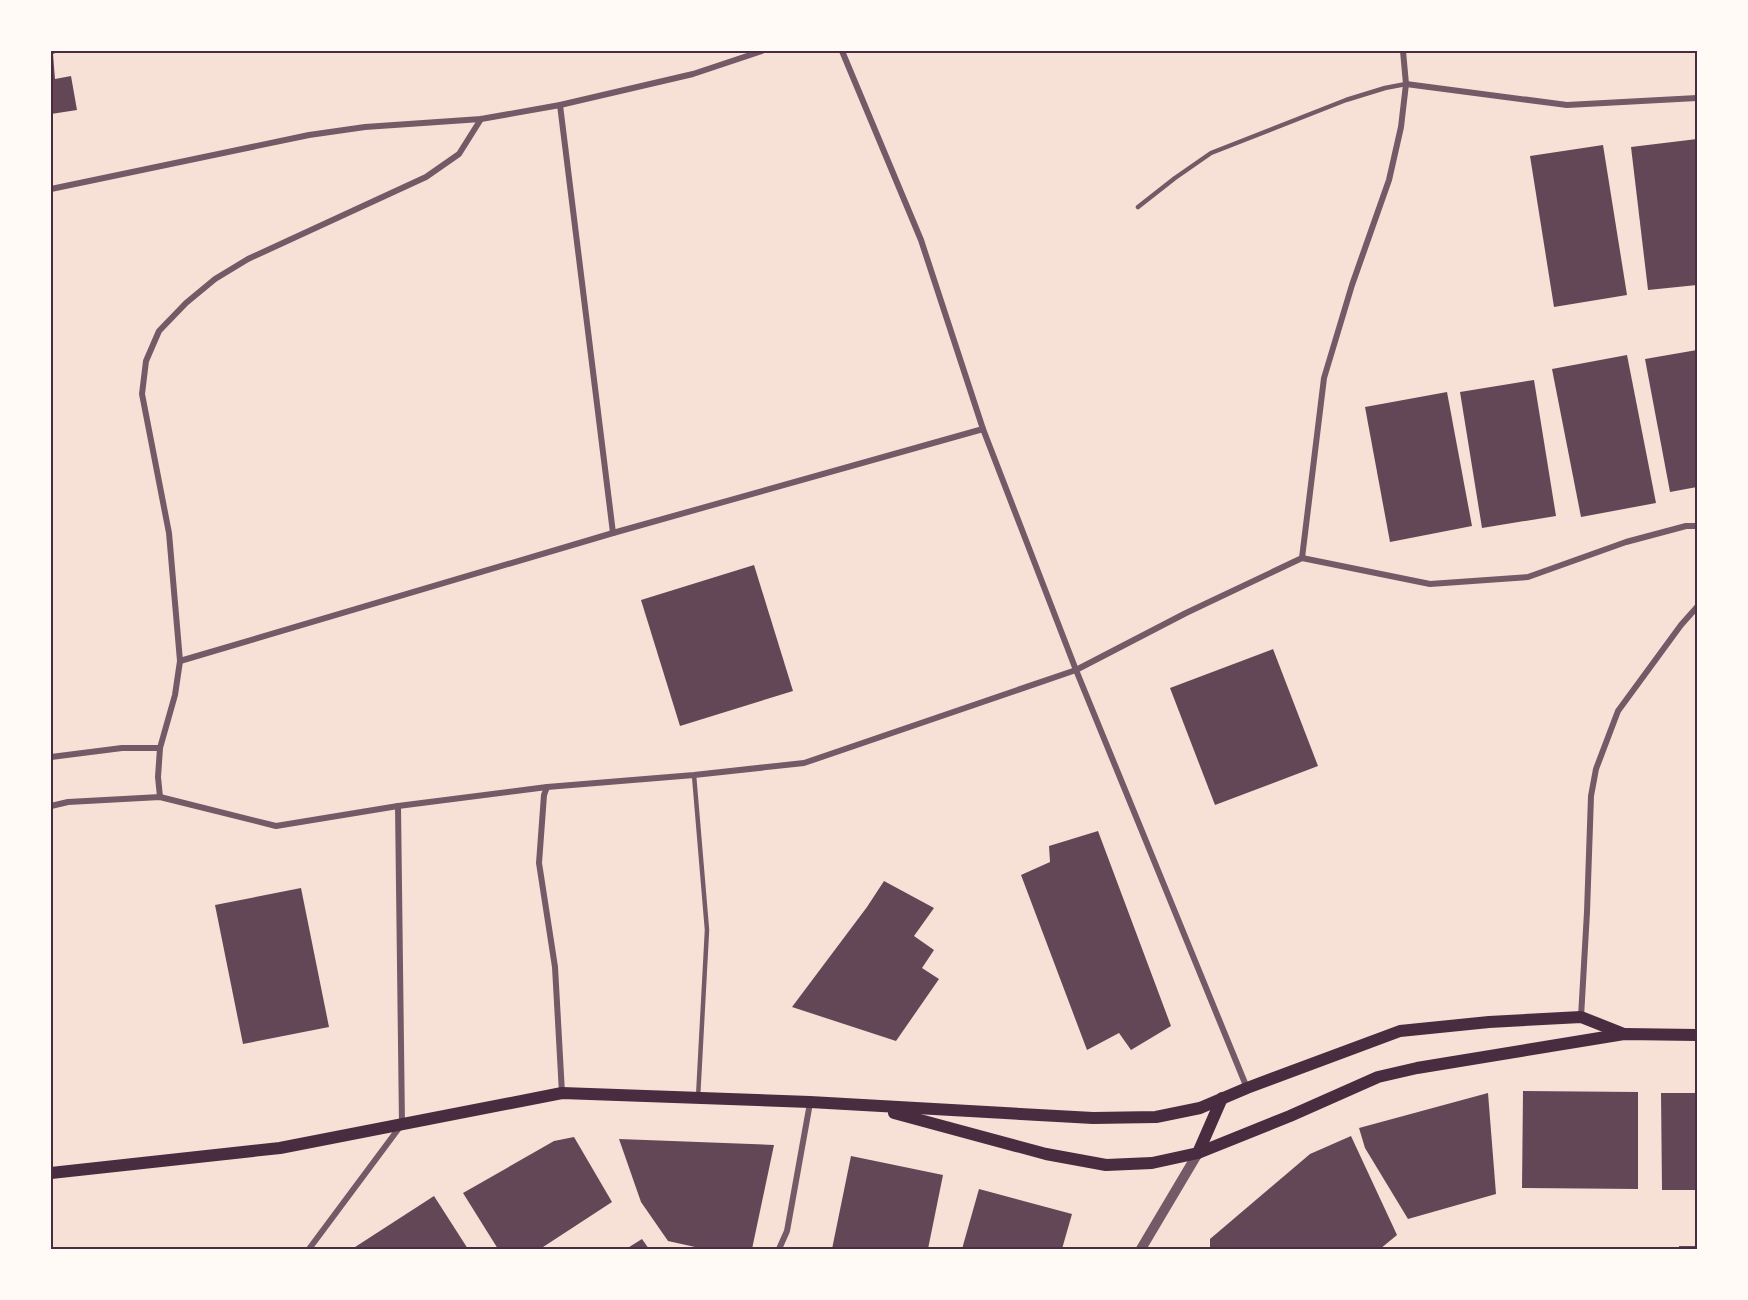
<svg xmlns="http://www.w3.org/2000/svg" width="1748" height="1300" font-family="'Work Sans',sans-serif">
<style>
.building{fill:#644757}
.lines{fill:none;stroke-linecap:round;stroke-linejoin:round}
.service{stroke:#755966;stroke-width:4.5}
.minor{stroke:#755966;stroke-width:6}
.tertiary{stroke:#755966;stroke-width:10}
.secondary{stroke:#4a2c40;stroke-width:12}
.neatline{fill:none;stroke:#4a2c40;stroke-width:2}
</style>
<rect width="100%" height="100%" fill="#f7e1d7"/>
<!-- building -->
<g class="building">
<polygon points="51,51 60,51 53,54 55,79 71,76 77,110 51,114"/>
<polygon points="1697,139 1697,285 1648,290 1631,147"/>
<polygon points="1603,145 1627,295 1554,307 1530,156"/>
<polygon points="1697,350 1697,487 1670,492 1645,359"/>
<polygon points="1627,355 1656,503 1581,517 1552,369"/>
<polygon points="1534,380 1556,516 1482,528 1460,392"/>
<polygon points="1447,392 1472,526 1390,542 1365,407"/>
<polygon points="754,565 793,691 680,726 641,600"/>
<polygon points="1273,649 1318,766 1215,805 1170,688"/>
<polygon points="1098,831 1171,1026 1131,1050 1119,1033 1087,1050 1021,875 1050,862 1049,846"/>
<polygon points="884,881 934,908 914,936 934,950 922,968 939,979 896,1041 792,1007 867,907"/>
<polygon points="301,888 329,1027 243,1044 215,905"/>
<polygon points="1523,1091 1638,1092 1638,1189 1522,1188"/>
<polygon points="1488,1093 1496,1194 1408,1219 1365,1148 1359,1128"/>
<polygon points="1661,1093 1697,1093 1697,1190 1662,1190"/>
<polygon points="1351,1136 1397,1235 1380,1249 1210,1249 1210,1239 1310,1154"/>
<polygon points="574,1137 612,1202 540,1249 498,1249 463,1193 554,1141"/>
<polygon points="619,1139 774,1145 752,1249 704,1249 668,1241 641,1202"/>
<polygon points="851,1156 943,1175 928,1249 832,1249"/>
<polygon points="979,1189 1072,1214 1062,1249 962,1249"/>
<polygon points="434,1196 468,1249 352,1249"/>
<polygon points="642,1239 649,1249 626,1249"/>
<rect x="1679" y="1246" width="18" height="3"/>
</g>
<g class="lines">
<!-- service -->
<g class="service">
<polyline points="1138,207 1175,178 1211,153 1346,100 1385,88 1406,84"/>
<polyline points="694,775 707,930 698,1098"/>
</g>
<!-- minor -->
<g class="minor">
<polyline points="842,51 921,240 983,429 1076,670 1247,1088"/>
<polyline points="1406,84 1567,105 1697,98"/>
<polyline points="560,105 613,533"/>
<polyline points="51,189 309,135 365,127 481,119 560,105 693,74 762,51"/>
<polyline points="1302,558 1324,378 1352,285 1389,180 1401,127 1406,84 1403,51"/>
<polyline points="1302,558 1430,584 1528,577 1626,542 1686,526 1697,526"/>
<polyline points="180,661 613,533 983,429"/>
<polyline points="51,757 122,748 160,748"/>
<polyline points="547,787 544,795 539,863 555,967 562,1093"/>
<polyline points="160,797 158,777 160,748 175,695 180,661 169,533 142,394 146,361 159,331 186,303 215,279 248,259 426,177 459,154 481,119"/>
<polyline points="51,806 68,802 160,797 276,826 398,806 547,787 694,775 804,763 1076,670 1186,613 1302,558"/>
<polyline points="1581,1017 1587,912 1591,796 1596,769 1618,711 1681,625 1697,607"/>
<polyline points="309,1249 402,1124 398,806"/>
<polyline points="779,1249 787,1231 810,1103"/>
</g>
<!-- tertiary -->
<polyline class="tertiary" points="1141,1249 1198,1153"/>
<!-- secondary -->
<g class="secondary">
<polyline points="894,1113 1046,1154 1106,1165 1152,1163 1198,1153 1290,1116 1378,1077 1417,1068 1624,1034 1697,1035"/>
<polyline points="1198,1153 1222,1098"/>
<polyline points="51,1173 280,1148 562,1093 810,1102 1093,1118 1156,1117 1200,1108 1247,1088 1400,1031 1489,1022 1581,1017 1624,1034"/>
</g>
</g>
<!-- border -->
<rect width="1748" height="1300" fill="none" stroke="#fffaf5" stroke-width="105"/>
<rect x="52" y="52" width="1644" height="1196" class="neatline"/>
</svg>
